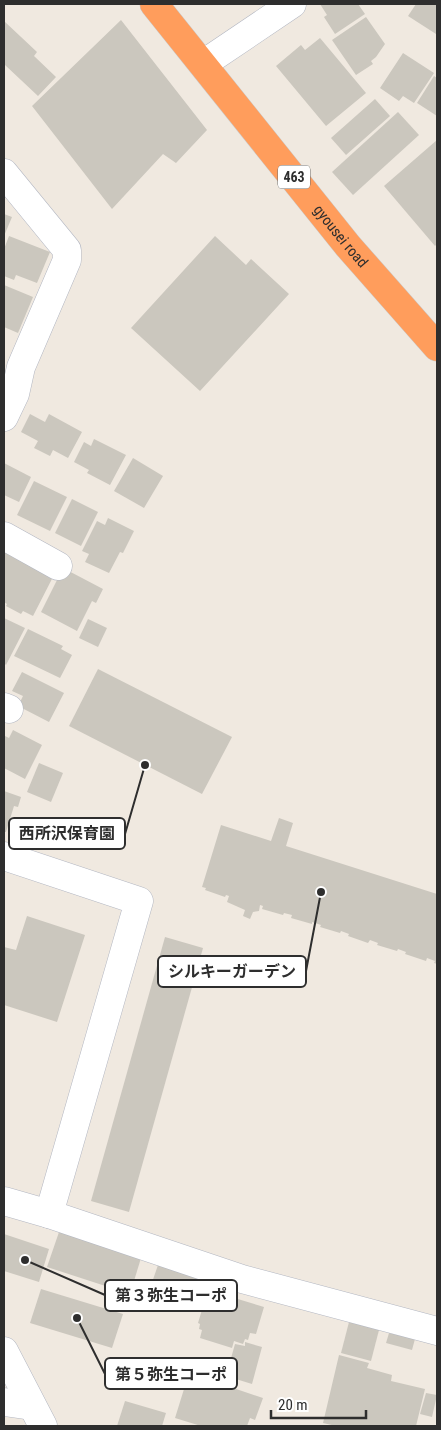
<svg xmlns="http://www.w3.org/2000/svg" width="441" height="1430" font-family="'Roboto Condensed','Noto Sans JP',sans-serif">
<style>
.building{fill:#cbc7be}
.lines{fill:none;stroke-linecap:round;stroke-linejoin:round}
.minor-casing{stroke:#b3b7c2;stroke-width:29}
.highway-casing{stroke:#c9c9c9;stroke-width:29}
.minor{stroke:#fff;stroke-width:28}
.highway{stroke:#ff9d5c;stroke-width:28}
.labels{text-anchor:middle;stroke-width:5;stroke-linejoin:round;paint-order:stroke}
.shield{fill:#fff;stroke:#6d6d6d;stroke-width:1}
.shield-label{font-size:14px;font-weight:bold;fill:#2e2e2e}
.street-label{font-size:15px;fill:#2e2e2e;stroke:#fff}
.leader{fill:none;stroke:#2e2e2e;stroke-width:2}
.callout-dot{fill:#2e2e2e;stroke:#fff;stroke-width:2}
.callout{fill:#fff;stroke:#2e2e2e;stroke-width:2}
.callout-label{font-size:16px;text-anchor:middle;font-weight:bold;fill:#2e2e2e}
</style>
<rect width="100%" height="100%" fill="#f0e9e0"/>
<!-- building -->
<g class="building">
<polygon points="320,4 358,4 365,14 335,34 324,17 327,15"/>
<polygon points="416,4 437,4 437,31 436,34 408,16"/>
<polygon points="366,17 385,44 376,57 371,61 373,64 356,75 332,40"/>
<polygon points="121,20 207,130 176,163 163,154 112,209 32,106"/>
<polygon points="4,21 37,52 34,56 56,77 38,96 5,65 4,67"/>
<polygon points="320,38 366,93 326,126 276,66 301,45 305,50"/>
<polygon points="403,53 434,73 414,103 403,96 399,101 380,88"/>
<polygon points="434,76 437,78 437,116 417,103"/>
<polygon points="375,99 390,116 346,155 331,138"/>
<polygon points="398,112 419,135 353,195 332,172"/>
<polygon points="437,140 437,244 435,246 384,186"/>
<polygon points="4,214 12,217 4,236"/>
<polygon points="9,236 50,252 37,283 16,275 14,280 4,276 4,249"/>
<polygon points="215,236 246,265 251,259 289,294 200,391 131,328"/>
<polygon points="4,285 33,297 18,333 4,327"/>
<polygon points="30,414 45,422 49,414 82,432 68,458 53,450 50,456 34,448 38,441 21,432"/>
<polygon points="94,439 126,455 110,485 87,473 89,470 74,462 84,442 91,446"/>
<polygon points="133,458 163,476 144,508 114,491"/>
<polygon points="4,463 31,477 19,502 4,495"/>
<polygon points="34,481 67,497 50,531 17,515"/>
<polygon points="72,499 98,512 81,546 55,533"/>
<polygon points="108,518 134,531 123,553 120,552 109,573 85,562 89,554 82,551 97,521 105,525"/>
<polygon points="4,549 55,573 33,616 23,611 21,614 6,606 7,604 4,602"/>
<polygon points="63,568 103,589 96,603 92,601 77,631 41,612"/>
<polygon points="4,618 25,628 6,665 4,663"/>
<polygon points="88,619 107,628 98,647 79,638"/>
<polygon points="28,629 63,646 61,649 72,655 60,678 14,656"/>
<polygon points="98,669 232,737 202,794 69,726"/>
<polygon points="22,672 64,693 49,722 18,706 23,696 12,691"/>
<polygon points="13,730 42,745 25,779 4,768 4,737 5,736 9,738"/>
<polygon points="39,763 63,773 51,802 27,792"/>
<polygon points="4,791 21,797 18,807 14,806 6,832 4,832"/>
<polygon points="279,818 293,823 286,846 437,894 437,964 434,963 435,961 427,958 426,961 405,954 406,952 398,949 397,951 377,945 378,943 370,940 368,943 348,936 349,934 341,931 340,933 320,927 321,925 312,922 312,924 291,918 292,915 284,913 283,915 262,909 263,906 260,905 259,911 253,912 250,919 243,916 245,910 227,902 229,896 226,895 225,897 205,890 206,888 202,887 221,825 271,841"/>
<polygon points="27,916 85,935 57,1022 4,1005 4,947 16,950"/>
<polygon points="165,937 203,948 129,1212 91,1201"/>
<polygon points="59,1232 141,1258 130,1294 47,1267"/>
<polygon points="4,1234 49,1249 39,1282 4,1271"/>
<polygon points="158,1265 208,1282 198,1312 180,1307 179,1311 146,1300"/>
<polygon points="41,1289 123,1314 112,1348 30,1323"/>
<polygon points="208,1290 264,1307 256,1334 250,1333 248,1340 245,1339 243,1344 234,1341 232,1348 200,1338 202,1330 199,1329 200,1324 198,1323"/>
<polygon points="349,1322 379,1330 371,1361 341,1353"/>
<polygon points="389,1333 415,1339 412,1350 386,1343"/>
<polygon points="245,1342 262,1347 252,1384 226,1376 235,1344 245,1346"/>
<polygon points="339,1355 369,1363 367,1368 392,1375 391,1381 425,1389 416,1426 336,1426 323,1423"/>
<polygon points="189,1373 263,1398 255,1420 250,1418 247,1426 201,1426 175,1418"/>
<polygon points="426,1393 437,1395 432,1417 420,1414"/>
<polygon points="125,1401 166,1413 162,1426 117,1426"/>
</g>
<g class="lines">
<!-- minor casing -->
<g class="minor-casing">
<g id="minor">
<polyline points="203,64 292,4"/>
<polyline points="4,173 67,250 67,260 21,367 15,394 4,417"/>
<polyline points="4,536 58,566"/>
<polyline points="4,707 9,709"/>
<polyline points="4,856 139,901 49,1214"/>
<polyline points="4,1201 49,1214 242,1279 437,1331"/>
<polyline points="4,1351 43,1426"/>
<polyline points="4,1402 32,1406"/>
</g>
</g>
<!-- highway casing -->
<g class="highway-casing">
<g id="highway">
<path id="s1" d="M154,4L348,246L437,347"/>
</g>
</g>
<!-- minor -->
<use href="#minor" class="minor"/>
<!-- highway -->
<use href="#highway" class="highway"/>
</g>
<g class="labels">
<!-- shield labels -->
<rect class="shield" x="278" y="165.5" width="32" height="23" rx="4"/>
<g class="shield-label">
<text x="294" y="182">463</text>
</g>
<!-- street labels -->
<g class="street-label">
<text dy="5" stroke="none"><textPath href="#s1" startOffset="298">gyousei road</textPath></text>
</g>
</g>
<!-- callouts -->
<path class="leader" d="M145 765L125 834M321 892L306 971M25 1260L105 1295M77 1318L105 1374"/>
<g class="callout-dot">
<circle cx="145" cy="765" r="5"/>
<circle cx="321" cy="892" r="5"/>
<circle cx="25" cy="1260" r="5"/>
<circle cx="77" cy="1318" r="5"/>
</g>
<g class="callout">
<rect x="9" y="818" width="116" height="31" rx="5"/>
<rect x="158" y="956" width="148" height="31" rx="5"/>
<rect x="105" y="1280" width="132" height="31" rx="5"/>
<rect x="105" y="1358" width="132" height="31" rx="5"/>
</g>
<g class="callout-label">
<text x="67" y="839">西所沢保育園</text>
<text x="232" y="977">シルキーガーデン</text>
<text x="171" y="1301">第３弥生コーポ</text>
<text x="171" y="1380">第５弥生コーポ</text>
</g>
<!-- border -->
<rect width="441" height="1430" fill="none" stroke="#2e2e2e" stroke-width="10"/>
<!-- scale -->
<path d="M271 1410v8h95v-8" fill="none" stroke="#2e2e2e" stroke-width="2.5"/>
<text x="278" y="1410" font-size="15" fill="#2e2e2e" stroke="#ffffff" stroke-width="4" paint-order="stroke">20 m</text>
</svg>
